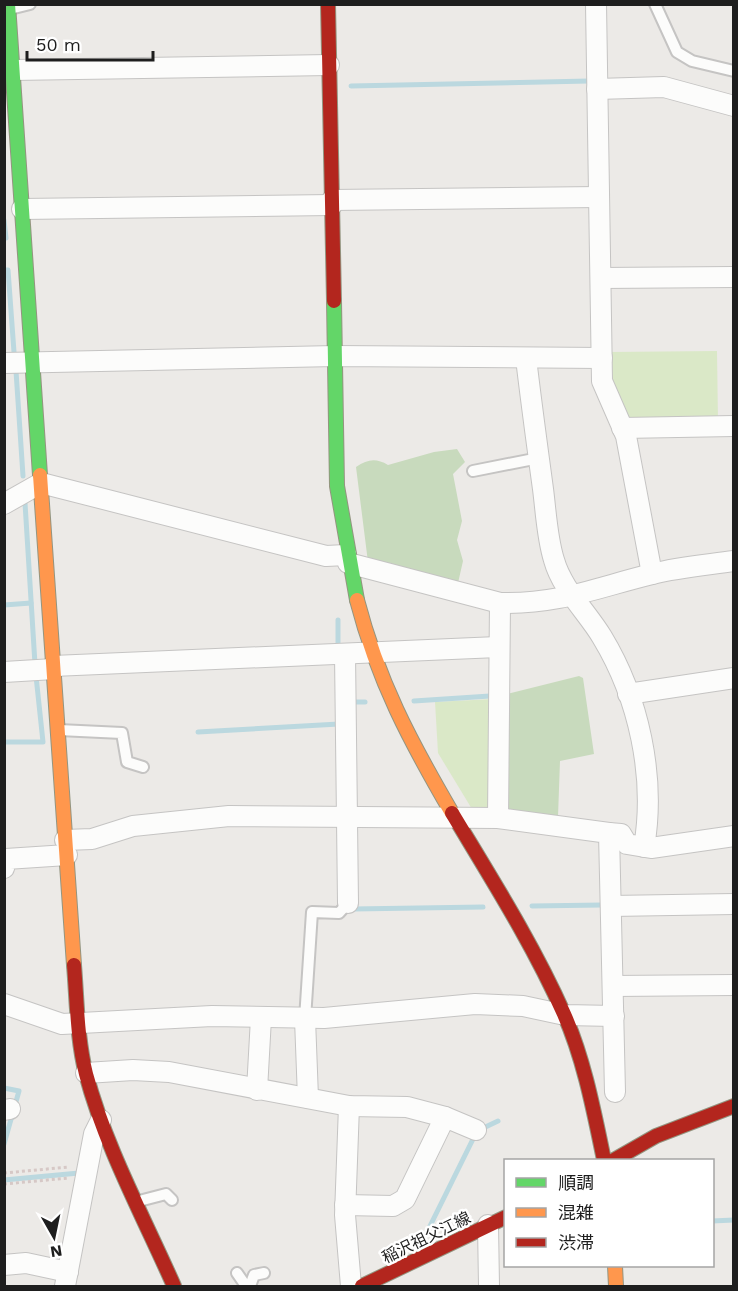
<svg xmlns="http://www.w3.org/2000/svg" width="738" height="1291" font-family="'Work Sans','Noto Sans JP',sans-serif">
<style>
.grass{fill:#dae8c7}
.forest{fill:#c8dabd}
.lines{fill:none;stroke-linecap:round;stroke-linejoin:round}
.stream{stroke:#bbd8df;stroke-width:5}
.lane-casing{stroke:#c5c4c3;stroke-width:14}
.street-casing{stroke:#c5c4c3;stroke-width:22}
.fast-casing{stroke:#949580;stroke-width:16}
.slow-casing{stroke:#949580;stroke-width:16}
.jam-casing{stroke:#949580;stroke-width:16}
.path{stroke:#d6c8c6;stroke-width:3;stroke-dasharray:3 3;stroke-linecap:butt}
.lane{stroke:#fcfcfb;stroke-width:10}
.street{stroke:#fcfcfb;stroke-width:20}
.fast{stroke:#63d668;stroke-width:14}
.slow{stroke:#ff974d;stroke-width:14}
.jam{stroke:#b3261e;stroke-width:14}
.labels{text-anchor:middle;stroke-width:5;stroke-linejoin:round;paint-order:stroke}
.street-label{font-size:16px;fill:#1e1e1e;stroke:#fff}
</style>
<rect width="100%" height="100%" fill="#eceae7"/>
<!-- grass -->
<g class="grass">
<polygon points="717,351 718,422 630,424 609,378 608,352"/>
<polygon points="493,699 493,813 475,814 438,753 435,702"/>
</g>
<!-- forest -->
<g class="forest">
<path d="M457,449L465,462L453,474L462,521L457,540L463,561L458,583L368,562L356,467C368,459 376,458 388,465L434,452Z"/>
<polygon points="579,676 583,678 594,754 560,761 558,817 507,812 503,695"/>
</g>
<g class="lines">
<!-- stream -->
<g class="stream">
<polyline points="351,86 589,81"/>
<polyline points="4,220 6,238"/>
<polyline points="4,270 8,270 14,352"/>
<polyline points="16,371 23,476"/>
<polyline points="25,503 35,664"/>
<polyline points="4,605 31,603"/>
<polyline points="338,647 338,620"/>
<polyline points="414,701 490,696"/>
<polyline points="351,702 365,702"/>
<polyline points="198,732 339,724"/>
<polyline points="4,742 43,742 36,676"/>
<polyline points="532,906 602,905"/>
<polyline points="353,909 483,907"/>
<polyline points="4,1088 19,1091 4,1144"/>
<polyline points="4,1180 79,1173"/>
<polyline points="712,1221 734,1220"/>
<polyline points="430,1226 477,1131 498,1121"/>
</g>
<!-- lane casing -->
<g class="lane-casing">
<g id="lane">
<polyline points="655,4 677,52 692,61 734,71"/>
<polyline points="10,9 30,4"/>
<polyline points="473,471 539,458"/>
<polyline points="59,730 122,733 127,762 143,767"/>
<polyline points="305,1019 312,912 339,913 348,903"/>
<polyline points="139,1201 166,1194 172,1200"/>
<polyline points="237,1273 246,1286"/>
<polyline points="250,1286 254,1275 264,1273"/>
</g>
</g>
<!-- street casing -->
<g class="street-casing">
<g id="street">
<polyline points="596,4 602,381 626,436 652,574"/>
<polyline points="13,70 329,65"/>
<polyline points="597,89 664,87 734,106"/>
<polyline points="332,200 599,197"/>
<polyline points="22,209 332,205"/>
<polyline points="601,278 734,277"/>
<path d="M526,358C531,401 537,445 543,489C546,512 547,538 554,560C562,589 587,612 602,637C639,698 656,777 644,847"/>
<polyline points="4,363 335,356 602,358"/>
<polyline points="622,428 734,426"/>
<polyline points="4,504 41,483 326,556 346,555"/>
<path d="M348,563L500,603C560,604 595,588 652,574C679,567 706,565 734,561"/>
<polyline points="500,603 498,818 609,833 615,1092"/>
<polyline points="345,654 348,903"/>
<polyline points="53,666 498,647"/>
<polyline points="4,672 54,669"/>
<polyline points="628,694 734,678"/>
<polyline points="609,833 621,834 627,844 651,848 734,836"/>
<polyline points="65,840 92,839 133,826 229,816 498,818"/>
<polyline points="4,868 6,859 67,855"/>
<polyline points="611,906 734,904"/>
<polyline points="613,986 734,985"/>
<polyline points="4,1004 62,1024 212,1016 324,1018 475,1004 523,1006 565,1015 614,1016"/>
<polyline points="305,1019 308,1098"/>
<polyline points="86,1073 133,1070 169,1072 349,1106 407,1107 445,1117 476,1130"/>
<polyline points="257,1090 261,1018"/>
<polyline points="349,1106 345,1215 351,1286"/>
<polyline points="4,1110 10,1109"/>
<polyline points="345,1205 393,1206 405,1199 445,1117"/>
<polyline points="488,1225 489,1286"/>
<polyline points="4,1265 26,1263 68,1272"/>
<polyline points="65,1286 94,1134 101,1120"/>
</g>
</g>
<!-- fast casing -->
<g class="fast-casing">
<g id="fast">
<polyline points="8,4 40,475"/>
<polyline points="334,301 337,486 357,600"/>
</g>
</g>
<!-- slow casing -->
<g class="slow-casing">
<g id="slow">
<polyline points="40,475 74,965"/>
<path d="M357,600C378,681 410,741 452,813"/>
<polyline points="615,1266 616,1286"/>
</g>
</g>
<!-- jam casing -->
<g class="jam-casing">
<g id="jam">
<polyline points="328,4 334,301"/>
<path d="M452,813C491,878 533,944 564,1014C584,1059 594,1112 604,1160"/>
<path d="M74,965C77,1001 77,1039 86,1074C105,1146 144,1218 174,1286"/>
<polyline points="614,1160 656,1136 734,1106"/>
<polyline points="362,1286 506,1217"/>
</g>
</g>
<!-- path -->
<g class="path">
<polyline points="4,1173 69,1167"/>
<polyline points="4,1184 69,1178"/>
</g>
<!-- lane -->
<use href="#lane" class="lane"/>
<!-- street -->
<use href="#street" class="street"/>
<!-- fast -->
<use href="#fast" class="fast"/>
<!-- slow -->
<use href="#slow" class="slow"/>
<!-- jam -->
<use href="#jam" class="jam"/>
</g>
<g class="labels">
<!-- street labels -->
<g class="street-label">
<text transform="translate(426 1237) rotate(-26)" y="6">稲沢祖父江線</text>
</g>
</g>
<!-- border -->
<rect width="738" height="1291" fill="none" stroke="#1e1e1e" stroke-width="12"/>
<!-- legend -->
<rect x="504" y="1159" width="210" height="108" fill="#ffffff" stroke="#a5a5a5" stroke-width="1.5"/>
<rect x="516" y="1178" width="30" height="9" fill="#63d668" stroke="#a5a5a5" stroke-width="1.5"/>
<text x="558" y="1189" font-size="18" fill="#1e1e1e">順調</text>
<rect x="516" y="1208" width="30" height="9" fill="#ff974d" stroke="#a5a5a5" stroke-width="1.5"/>
<text x="558" y="1219" font-size="18" fill="#1e1e1e">混雑</text>
<rect x="516" y="1238" width="30" height="9" fill="#b3261e" stroke="#a5a5a5" stroke-width="1.5"/>
<text x="558" y="1249" font-size="18" fill="#1e1e1e">渋滞</text>
<!-- north arrow -->
<g transform="translate(54 1237) rotate(171)" stroke="#ffffff" stroke-width="4.5" paint-order="stroke">
<path d="M0-4.5L10 22L0 15L-10 22Z" fill="#1e1e1e"/>
<text y="-9" font-size="16" font-weight="bold" text-anchor="middle" fill="#1e1e1e">N</text>
</g>
<!-- scale -->
<path d="M27 51v9h126v-9" fill="none" stroke="#1e1e1e" stroke-width="3"/>
<text x="36" y="51" font-size="18" fill="#1e1e1e" stroke="#ffffff" stroke-width="4.5" paint-order="stroke">50 m</text>
</svg>
